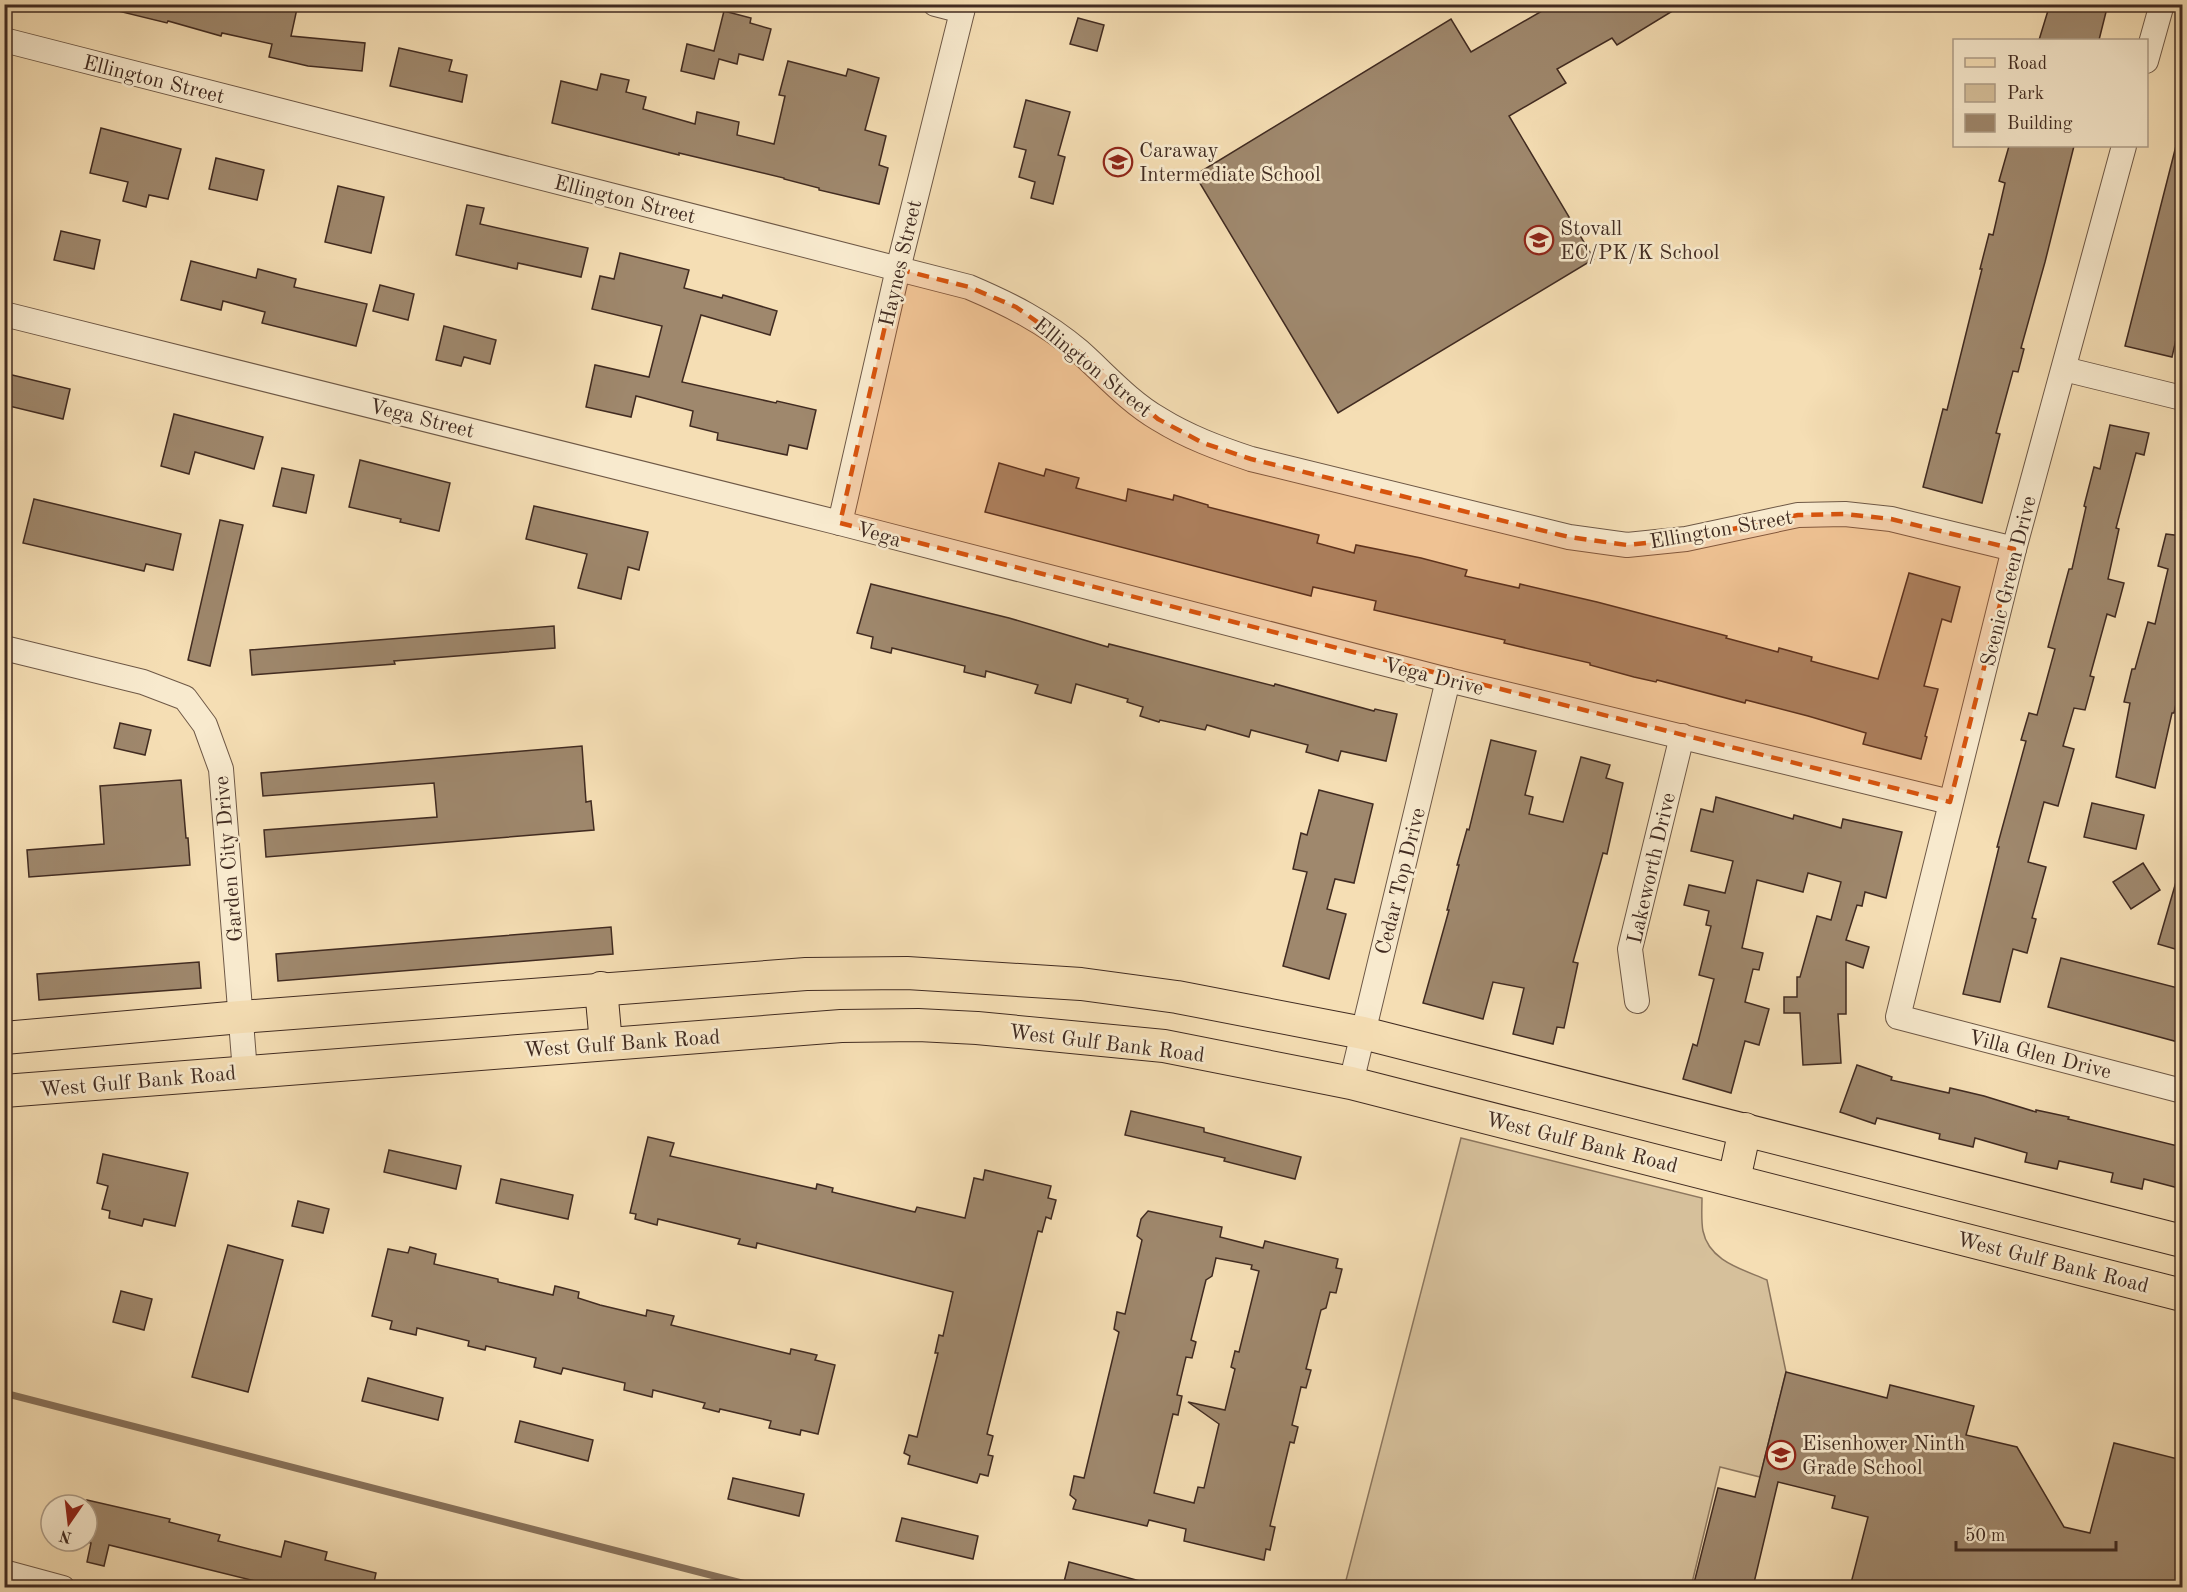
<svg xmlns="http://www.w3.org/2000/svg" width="2187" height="1592" font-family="'Old Standard TT',serif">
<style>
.green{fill:#d6c09b;stroke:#8c765e;stroke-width:1.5}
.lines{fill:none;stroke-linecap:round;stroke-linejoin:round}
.stream{stroke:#88725b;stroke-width:7}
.building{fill:#9f886d;stroke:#412b21;stroke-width:1.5;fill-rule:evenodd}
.minor-casing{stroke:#6e5846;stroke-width:26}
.major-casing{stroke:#412b21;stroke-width:34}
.minor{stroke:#f8eace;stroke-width:24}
.major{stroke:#f5deb4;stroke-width:32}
.marked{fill:#d7540e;fill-opacity:0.2;stroke:#d7540e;stroke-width:4.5;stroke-dasharray:12 8;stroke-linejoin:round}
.labels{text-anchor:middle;stroke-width:5;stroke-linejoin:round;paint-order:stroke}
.street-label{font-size:21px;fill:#412b21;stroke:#f8eace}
.poi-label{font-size:21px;fill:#412b21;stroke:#f8eace;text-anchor:start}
</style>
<rect width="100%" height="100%" fill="#f5deb4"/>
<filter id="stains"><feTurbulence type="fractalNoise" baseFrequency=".00333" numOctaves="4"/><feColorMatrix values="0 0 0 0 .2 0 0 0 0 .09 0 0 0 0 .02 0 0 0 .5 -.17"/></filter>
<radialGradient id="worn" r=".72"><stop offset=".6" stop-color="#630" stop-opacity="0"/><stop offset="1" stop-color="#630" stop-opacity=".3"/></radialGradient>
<!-- green -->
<path class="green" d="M1461,1138L1702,1198C1702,1208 1701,1221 1703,1231C1709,1261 1742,1269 1767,1280L1786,1372L1760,1477L1720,1467L1691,1587L1344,1588Z"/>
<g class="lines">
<!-- stream -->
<polyline class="stream" points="4,1393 761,1588"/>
</g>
<!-- building -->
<g class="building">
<polygon points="118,4 298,4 291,36 365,43 362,71 308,66 269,57 272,44 222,33 221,36 168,21 167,23 118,11"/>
<polygon points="1554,4 1684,4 1617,45 1612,38 1557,69 1566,83 1509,116 1594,259 1338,413 1195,175 1451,19 1471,52"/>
<polygon points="2050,4 2108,4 2099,40 2039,40"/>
<polygon points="724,11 751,18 750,23 771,29 763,60 739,54 737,64 719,59 714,79 681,71 687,44 714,51"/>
<polygon points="1078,18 1104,25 1097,51 1070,44"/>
<polygon points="399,48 452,60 449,71 467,75 462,102 390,86"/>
<polygon points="788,61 846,76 848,69 879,78 865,130 886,136 879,165 888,168 879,204 819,190 819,188 784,179 784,178 679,153 679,155 552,123 561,81 597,90 601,74 629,80 626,92 646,97 643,109 695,124 697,112 739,122 737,135 774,144 785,96 779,95"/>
<polygon points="1026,100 1070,112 1058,155 1065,157 1053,204 1031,198 1035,182 1019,177 1026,150 1014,147"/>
<polygon points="101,128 181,149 168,199 149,195 146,207 123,201 128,182 90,173"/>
<polygon points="2177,142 2182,143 2182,314 2172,357 2125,346"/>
<polygon points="2009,146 2074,146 2045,262 2021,348 2024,349 2018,372 2013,371 1996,433 2000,434 1982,503 1923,487 1943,409 1947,410 1982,269 1980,269 1989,234 1993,235 2005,183 1999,181"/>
<polygon points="216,158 264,170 257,200 209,189"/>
<polygon points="338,186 384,197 371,253 325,242"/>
<polygon points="467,205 484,208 480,224 588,248 581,277 518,263 517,269 456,255"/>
<polygon points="61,231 100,240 94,269 54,260"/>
<polygon points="620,253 689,270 684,288 722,298 723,295 777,311 770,335 701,315 682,382 776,403 777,401 816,410 807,449 789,445 787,455 717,440 718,433 690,426 693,411 636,396 631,417 586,407 595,365 649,377 662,326 592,309 600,276 614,279"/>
<polygon points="191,261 256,278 258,269 296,279 294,287 367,304 356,346 262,323 265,312 223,301 221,310 181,300"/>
<polygon points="380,285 414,294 408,320 373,311"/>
<polygon points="444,326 496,340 490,364 464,357 461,366 436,360"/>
<polygon points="4,373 70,389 63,419 9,406 10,401 4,399"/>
<polygon points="174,414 263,437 254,469 195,452 189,474 161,466"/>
<polygon points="2110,425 2149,433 2144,455 2136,453 2116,528 2119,529 2108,579 2124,583 2115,617 2107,614 2090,676 2094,677 2085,710 2074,708 2063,746 2074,749 2058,806 2044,802 2028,862 2046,867 2032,918 2036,919 2027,953 2013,949 2000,1002 1963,994 1999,847 1997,847 2026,741 2021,740 2029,713 2037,715 2055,649 2048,647 2069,569 2072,569 2086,507 2084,506 2094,467 2100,469"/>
<polygon points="360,460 450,483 439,531 400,522 401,519 349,507"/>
<polygon points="999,463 1044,476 1046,469 1079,478 1076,488 1126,501 1128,489 1173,500 1174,495 1208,505 1208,507 1319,535 1317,543 1354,553 1356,545 1421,558 1467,570 1465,576 1519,588 1520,584 1597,602 1727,636 1726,638 1778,652 1779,648 1812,657 1811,661 1878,679 1909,573 1960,587 1951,622 1942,619 1924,686 1938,689 1925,736 1927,737 1921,759 1863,744 1866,733 1808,716 1746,700 1745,703 1657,680 1656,682 1634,677 1590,665 1590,663 1504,643 1505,640 1374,610 1376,601 1313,587 1311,596 985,512"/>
<polygon points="282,468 314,475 306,513 273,506"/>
<polygon points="34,499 181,534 173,570 146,564 144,571 23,543"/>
<polygon points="534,506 648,532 639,570 628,567 621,599 578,588 587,554 526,539"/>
<polygon points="220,520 243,525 210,666 188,660"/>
<polygon points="2166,534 2182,536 2182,677 2174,713 2172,713 2155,788 2116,777 2130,703 2124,702 2132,669 2135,669 2148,622 2155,624 2168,569 2158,566"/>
<polygon points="871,584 1009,618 1108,647 1109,644 1274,686 1275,684 1374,711 1375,709 1397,714 1386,761 1341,751 1338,761 1306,752 1308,745 1251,730 1249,737 1207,725 1205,730 1160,720 1159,722 1140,716 1143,707 1127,702 1128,699 1076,684 1071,703 1035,693 1038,685 986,671 985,677 964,672 965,666 892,648 891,653 871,648 873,637 857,633"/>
<polygon points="554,626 555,648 394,661 395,664 252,675 250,650"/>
<polygon points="120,723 151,730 145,755 114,748"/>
<polygon points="1491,740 1536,751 1525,795 1533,797 1529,814 1563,822 1581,757 1610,765 1606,778 1623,783 1607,854 1603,853 1573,962 1578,963 1564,1028 1557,1027 1553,1044 1513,1034 1524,988 1493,982 1483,1019 1423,1003 1449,910 1447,910 1459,865 1457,865 1467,829 1469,830"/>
<polygon points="582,746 586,802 591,801 594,830 266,857 264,830 437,817 434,783 263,796 261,773"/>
<polygon points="181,780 186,838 188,838 190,865 29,877 27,850 104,844 100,786"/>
<polygon points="1319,790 1373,804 1354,883 1335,879 1327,909 1346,914 1329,979 1283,966 1307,872 1293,869 1301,833 1307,835"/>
<polygon points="1716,797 1793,819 1794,815 1841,828 1843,819 1902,832 1886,898 1865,892 1862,906 1857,905 1846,940 1869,947 1863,968 1846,962 1846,1014 1838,1014 1841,1063 1803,1065 1800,1013 1784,1013 1784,997 1797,997 1797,977 1800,977 1817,916 1831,920 1841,882 1808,873 1803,892 1757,880 1742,948 1763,953 1759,970 1753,969 1745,1002 1769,1009 1759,1045 1745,1041 1731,1093 1683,1079 1693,1044 1697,1046 1714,979 1699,975 1711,926 1706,925 1709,911 1684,905 1689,885 1725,893 1733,861 1691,851 1701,809 1713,812"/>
<polygon points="2092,803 2144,815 2136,849 2084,837"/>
<polygon points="2143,863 2160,890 2131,909 2113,882"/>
<polygon points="2178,875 2182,875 2182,951 2158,944"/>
<polygon points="611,927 613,954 278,981 276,954"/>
<polygon points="2061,958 2182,989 2182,1024 2178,1042 2048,1007"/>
<polygon points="199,962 201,988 39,1000 37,974"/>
<polygon points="1857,1065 1892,1077 1891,1080 1949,1093 1950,1088 1984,1096 2036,1112 2036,1110 2069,1117 2068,1119 2182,1147 2182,1189 2144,1179 2142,1189 2111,1182 2113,1173 2059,1161 2057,1169 2025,1162 2027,1153 1975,1138 1973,1147 1939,1139 1940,1134 1877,1118 1875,1124 1840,1112"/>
<polygon points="1131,1111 1204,1128 1204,1132 1301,1157 1295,1179 1224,1161 1225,1158 1125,1135"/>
<polygon points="648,1137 674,1143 670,1156 816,1189 817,1184 833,1188 832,1192 915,1212 917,1207 965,1218 974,1178 983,1180 985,1170 1051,1186 1048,1198 1056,1200 1051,1219 1046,1217 1042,1232 1038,1231 987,1434 993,1436 988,1455 993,1456 988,1476 980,1474 977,1483 908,1464 910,1456 904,1453 909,1435 917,1437 938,1353 935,1353 939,1335 943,1336 953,1292 757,1243 756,1248 738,1244 740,1239 658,1219 657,1225 635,1219 636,1214 630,1213"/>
<polygon points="389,1150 461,1166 456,1189 384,1172"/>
<polygon points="103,1154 188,1173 175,1226 144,1219 142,1226 109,1218 110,1211 102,1209 108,1186 97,1183"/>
<polygon points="501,1179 573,1195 568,1219 496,1203"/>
<polygon points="298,1201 329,1209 323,1233 292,1226"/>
<path d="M1148,1211L1222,1227L1220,1237L1228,1239L1263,1248L1265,1241L1338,1259L1336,1268L1342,1269L1336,1293L1330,1292L1326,1308L1321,1310L1306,1369L1311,1370L1306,1388L1301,1387L1292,1425L1298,1427L1294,1443L1290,1442L1270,1526L1275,1527L1270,1550L1266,1549L1264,1560L1184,1541L1186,1529L1149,1520L1147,1526L1073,1509L1076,1500L1070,1495L1074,1476L1084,1478L1119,1332L1114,1329L1117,1312L1125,1314L1142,1240L1137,1236L1141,1219ZM1216,1258L1252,1265L1251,1269L1259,1271L1239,1352L1235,1351L1231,1367L1235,1369L1225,1410L1188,1402L1219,1424L1204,1488L1198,1487L1194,1503L1154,1493L1173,1414L1178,1415L1182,1396L1177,1395L1186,1357L1192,1358L1196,1342L1191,1340L1206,1280L1212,1276Z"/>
<polygon points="228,1245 283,1260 248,1392 192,1377"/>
<polygon points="410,1247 436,1254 434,1264 498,1279 498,1282 553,1295 555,1286 579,1292 578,1298 600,1305 646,1316 647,1310 674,1316 671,1325 790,1354 791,1349 817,1355 815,1360 835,1365 818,1434 801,1430 800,1435 769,1428 771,1421 720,1409 719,1412 703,1408 705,1403 653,1390 652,1397 624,1390 625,1383 563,1368 561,1374 534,1367 536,1358 486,1346 485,1350 468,1346 469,1341 417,1328 416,1335 390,1329 392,1321 372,1316 388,1249 408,1253"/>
<polygon points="121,1291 152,1299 144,1330 113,1322"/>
<polygon points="1786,1372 1887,1398 1890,1385 1974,1406 1966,1435 2017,1447 2064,1527 2090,1533 2114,1443 2182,1460 2182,1587 1850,1587 1868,1517 1832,1508 1835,1496 1778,1482 1753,1587 1693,1587 1718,1488 1755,1497"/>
<polygon points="368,1378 443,1398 438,1420 362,1401"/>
<polygon points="520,1421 593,1440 588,1461 515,1442"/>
<polygon points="733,1478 804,1494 799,1516 728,1499"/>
<polygon points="87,1500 170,1519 169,1522 220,1535 218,1541 281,1557 285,1541 327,1552 325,1560 376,1573 373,1587 279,1587 109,1545 104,1566 87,1562 91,1543 87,1542"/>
<polygon points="902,1518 978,1536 973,1559 896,1541"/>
<polygon points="1069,1562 1144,1582 1144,1587 1086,1587 1064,1582"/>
</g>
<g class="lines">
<!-- minor casing -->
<g class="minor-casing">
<g id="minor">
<polyline points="935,4 962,11"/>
<path d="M4,40L969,287C1009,304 1045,322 1079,351C1105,374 1128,401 1159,419C1188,437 1218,448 1251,459L1569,537L1627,545L1686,539L1798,515L1845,514L1891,519L2014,549"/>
<polyline points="2146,61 2162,4"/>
<polyline points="2124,146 2014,549 1898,1017 2182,1091"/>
<polyline points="4,314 840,523 1448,680 1950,802"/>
<polyline points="2064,369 2182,398"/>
<polyline points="840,523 898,269 964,4"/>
<polyline points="4,648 143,682 185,698 205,725 221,769 245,1072"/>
<polyline points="1637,1001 1630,949 1682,736"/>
<polyline points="1351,1083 1448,680"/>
<polyline points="4,1572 63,1588"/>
</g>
</g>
<!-- major casing -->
<g class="major-casing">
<g id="major">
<polyline points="601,988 606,1044"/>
<polyline points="4,1038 241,1017 806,974 907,973 1081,984 1177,997 1363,1033 2182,1241"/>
<polyline points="4,1091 841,1026 918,1025 977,1028 1164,1046 1351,1083 2182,1295"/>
<polyline points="1734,1180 1745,1129"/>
</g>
</g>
<!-- minor -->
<use href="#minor" class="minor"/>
<!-- major -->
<use href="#major" class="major"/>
</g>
<!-- marked area -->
<path class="marked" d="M898,269L969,287L1016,307L1077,350L1158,419L1203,443L1251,459L1569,537L1627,545L1686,539L1798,515L1845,514L1891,519L2014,549L1950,802L840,523Z"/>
<!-- icons -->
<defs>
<g id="school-ring" transform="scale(1.5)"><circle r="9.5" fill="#f8eace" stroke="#8f2418" stroke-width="1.5"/><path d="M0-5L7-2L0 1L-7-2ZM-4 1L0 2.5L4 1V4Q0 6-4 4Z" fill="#8f2418"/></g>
</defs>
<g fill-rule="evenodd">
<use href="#school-ring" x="1118" y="162"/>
<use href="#school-ring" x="1539" y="240"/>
<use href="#school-ring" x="1781" y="1455"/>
</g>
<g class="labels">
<!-- street labels -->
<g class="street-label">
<text transform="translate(154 79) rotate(14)" y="7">Ellington Street</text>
<text transform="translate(625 199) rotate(14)" y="7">Ellington Street</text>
<text transform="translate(900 263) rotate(-77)" y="7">Haynes Street</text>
<text transform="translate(1093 367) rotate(39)" y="7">Ellington Street</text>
<text transform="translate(422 418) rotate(14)" y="7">Vega Street</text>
<text transform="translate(1721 529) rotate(-10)" y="7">Ellington Street</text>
<text transform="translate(879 534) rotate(16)" y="7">Vega</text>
<text transform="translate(2008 581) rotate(-76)" y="7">Scenic Green Drive</text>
<text transform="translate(1434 676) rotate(14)" y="7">Vega Drive</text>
<text transform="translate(228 859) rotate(-95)" y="7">Garden City Drive</text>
<text transform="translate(1651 868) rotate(-77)" y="7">Lakeworth Drive</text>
<text transform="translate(1400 881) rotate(-76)" y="7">Cedar Top Drive</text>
<text transform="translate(622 1043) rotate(-4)" y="7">West Gulf Bank Road</text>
<text transform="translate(1107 1043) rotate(7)" y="7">West Gulf Bank Road</text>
<text transform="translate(2040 1054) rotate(14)" y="7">Villa Glen Drive</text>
<text transform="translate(138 1081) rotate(-5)" y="7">West Gulf Bank Road</text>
<text transform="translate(1582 1142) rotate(14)" y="7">West Gulf Bank Road</text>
<text transform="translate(2053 1262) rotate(14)" y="7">West Gulf Bank Road</text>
</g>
<!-- poi labels -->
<g class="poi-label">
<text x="1139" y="157">Caraway<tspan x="1139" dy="24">Intermediate School</tspan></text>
<text x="1560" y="235">Stovall<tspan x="1560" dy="24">EC/PK/K School</tspan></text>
<text x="1802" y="1450">Eisenhower Ninth<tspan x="1802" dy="24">Grade School</tspan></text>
</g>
</g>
<!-- margin -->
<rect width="2187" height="1592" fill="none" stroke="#f5deb4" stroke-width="24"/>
<rect x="6" y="6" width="2175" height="1580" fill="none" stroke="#412b21" stroke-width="3"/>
<rect x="12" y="12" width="2163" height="1568" fill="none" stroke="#412b21" stroke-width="1.5"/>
<!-- legend -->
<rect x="1953" y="39" width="195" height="108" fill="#f8eace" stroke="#af9e89" stroke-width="1.5"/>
<rect x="1965" y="58" width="30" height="9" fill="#f5deb4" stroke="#af9e89" stroke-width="1.5"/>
<text x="2007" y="69" font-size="18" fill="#412b21">Road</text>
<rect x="1965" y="84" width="30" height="18" fill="#d6c09b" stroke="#af9e89" stroke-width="1.5"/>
<text x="2007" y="99" font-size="18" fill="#412b21">Park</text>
<rect x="1965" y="114" width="30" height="18" fill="#9f886d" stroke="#af9e89" stroke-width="1.5"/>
<text x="2007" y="129" font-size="18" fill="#412b21">Building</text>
<!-- north arrow -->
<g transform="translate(69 1523) rotate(194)"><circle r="28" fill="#f8eace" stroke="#af9e89" stroke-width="1.5"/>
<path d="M0-4.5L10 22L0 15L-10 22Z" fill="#8f2418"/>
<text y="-9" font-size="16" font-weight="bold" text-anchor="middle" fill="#412b21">N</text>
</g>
<!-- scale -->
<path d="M1956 1541v9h160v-9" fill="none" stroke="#412b21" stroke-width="3"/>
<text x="1965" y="1541" font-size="18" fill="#412b21" stroke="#f8eace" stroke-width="4.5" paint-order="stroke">50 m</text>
<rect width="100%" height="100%" filter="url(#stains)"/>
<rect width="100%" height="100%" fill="url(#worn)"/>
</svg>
